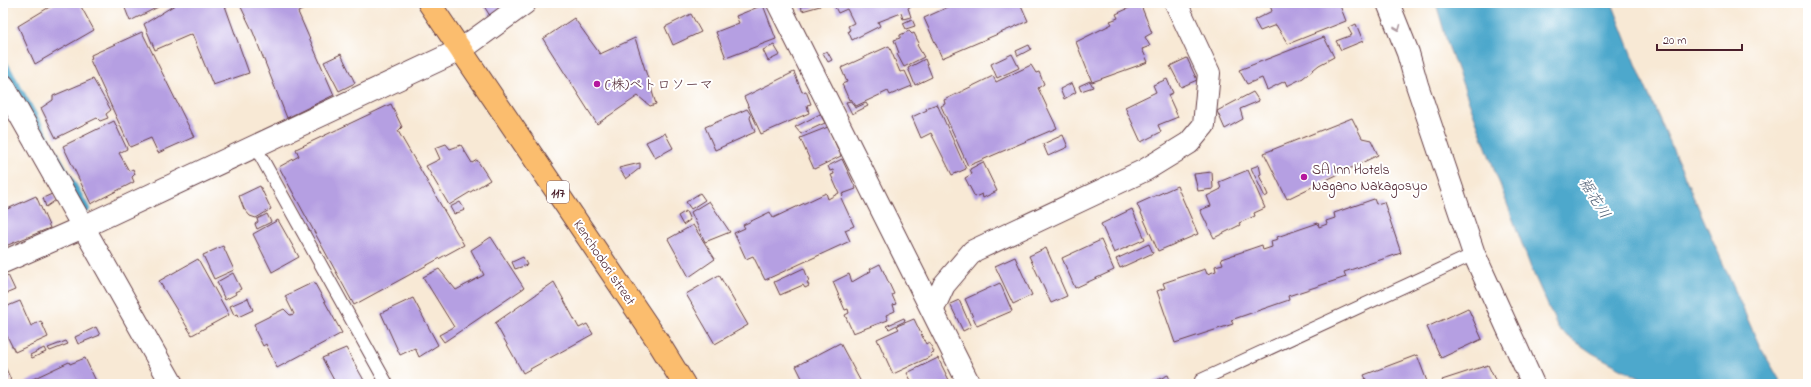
<svg xmlns="http://www.w3.org/2000/svg" width="1811" height="387" font-family="'Indie Flower','Klee One',sans-serif">
<style>
.water{fill:#4ea8cc;stroke:#4c647c}
.lines{fill:none;stroke-linecap:round;stroke-linejoin:round}
.stream{stroke:#4ea8cc;stroke-width:8}
.building{fill:#b59fe2}
.service-casing{stroke:#643d44;stroke-width:14}
.minor-casing{stroke:#643d44;stroke-width:24}
.trunk-casing{stroke:#643d44;stroke-width:24}
.service{stroke:#fff;stroke-width:12}
.minor{stroke:#fff;stroke-width:22}
.trunk{stroke:#fbbd6e;stroke-width:22}
.oneway{stroke:#ae9aa0}
.poi-dot{fill:#b5179e;stroke:#fff;stroke-width:1.5}
.labels{text-anchor:middle;stroke-width:4;stroke-linejoin:round;paint-order:stroke}
.shield{fill:#fff;stroke:#80626b;stroke-width:1}
.shield-label{font-size:13px;font-weight:bold;fill:#4a1f2b}
.poi-label{font-size:14px;fill:#4a1f2b;stroke:#fff;text-anchor:start}
.street-label{font-size:14px;fill:#4a1f2b;stroke:#fff}
.water-label{font-size:15px;font-style:italic;fill:#4c5d73;stroke:#fff}
</style>
<rect width="100%" height="100%" fill="#fff"/>
<filter id="ink" filterUnits="userSpaceOnUse"><feTurbulence type="fractalNoise" baseFrequency=".025" numOctaves="2"/><feDisplacementMap in="SourceGraphic" scale="8" xChannelSelector="R" yChannelSelector="G"/><feConvolveMatrix kernelMatrix="1 2 1 2 8 2 1 2 1" color-interpolation-filters="sRGB"/></filter>
<filter id="wash" filterUnits="userSpaceOnUse"><feTurbulence type="fractalNoise" baseFrequency=".012" numOctaves="4" result="noise"/><feDisplacementMap in="SourceGraphic" scale="16" xChannelSelector="R" yChannelSelector="G"/><feGaussianBlur stdDeviation="0.9" result="paint"/><feColorMatrix in="noise" values="0 0 0 0 0 0 0 0 0 0 0 0 0 0 0 0 0 1.4 0 .05"/><feComposite in="paint" operator="in"/></filter>
<g filter="url(#wash)">
<rect width="100%" height="100%" fill="#f8e9d5"/>
<!-- water -->
<polygon class="water" points="1436,3 1612,3 1644,84 1759,345 1782,384 1651,384 1592,353 1559,330 1531,268 1448,45"/>
<g class="lines">
<!-- stream -->
<polyline class="stream" points="3,62 86,209"/>
</g>
<g id="blocks">
<!-- building -->
<g class="building">
<polygon points="56,3 79,3 94,30 35,64 18,26"/>
<polygon points="123,3 156,3 158,7 130,21"/>
<polygon points="178,3 224,3 249,73 213,85 192,34 155,50 144,24"/>
<polygon points="239,3 317,3 298,12 334,95 287,118 253,32"/>
<polygon points="482,3 517,3 492,19"/>
<polygon points="801,3 820,3 820,6 802,11"/>
<polygon points="833,3 909,3 911,6 908,8 911,17 903,19 901,13 878,22 880,26 852,40 848,31 850,30 848,26 854,23 847,9 838,13"/>
<polygon points="957,3 1020,3 1028,21 942,58 924,18"/>
<polygon points="1140,3 1152,33 1145,37 1150,46 1142,49 1148,62 1092,82 1076,42 1112,24 1110,21 1118,18 1116,14"/>
<polygon points="1269,3 1339,3 1346,21 1288,44 1276,25 1260,31 1254,20 1272,11"/>
<polygon points="763,5 776,39 726,58 716,32 739,23 736,16"/>
<polygon points="691,14 701,32 673,45 665,27"/>
<polygon points="574,18 600,54 635,38 656,104 650,106 638,96 597,124 543,39"/>
<polygon points="912,19 915,26 906,29 903,23"/>
<polygon points="1356,24 1363,41 1341,50 1336,41 1352,35 1348,28"/>
<polygon points="909,31 912,34 914,33 919,43 917,45 924,57 904,67 897,54 899,53 894,40 900,38 900,35"/>
<polygon points="142,32 194,137 158,153 151,138 130,147 90,60 92,59 91,55"/>
<polygon points="1324,37 1334,57 1319,65 1303,78 1287,86 1285,81 1267,90 1262,78 1247,84 1239,70"/>
<polygon points="774,45 780,55 768,61 763,50"/>
<polygon points="1029,45 1031,49 1018,56 1016,51"/>
<polygon points="889,46 900,72 905,71 912,86 890,95 888,91 856,106 851,99 849,100 842,84 847,82 841,68"/>
<polygon points="827,51 832,60 828,62 823,53"/>
<polygon points="341,54 355,83 339,91 324,62"/>
<polygon points="1012,54 1019,68 997,78 991,64"/>
<polygon points="1187,58 1197,80 1181,87 1170,66"/>
<polygon points="925,59 932,77 915,85 908,68"/>
<polygon points="1031,65 1036,73 1039,72 1044,84 1038,88 1057,128 968,166 941,106 945,104 944,100 993,76 996,82"/>
<polygon points="794,72 802,92 806,91 811,104 807,105 809,113 761,134 744,97"/>
<polygon points="93,79 111,110 106,114 108,118 100,121 97,118 56,138 41,108 53,100 53,96"/>
<polygon points="1167,79 1173,93 1168,95 1178,117 1158,125 1161,132 1141,142 1125,107 1156,92 1153,85"/>
<polygon points="1090,81 1093,87 1081,91 1079,86"/>
<polygon points="1072,83 1076,92 1064,99 1060,89"/>
<polygon points="1253,92 1259,101 1240,109 1243,119 1225,129 1217,111"/>
<polygon points="851,101 855,108 866,103 868,106 852,114 846,102"/>
<polygon points="391,104 402,127 398,131 464,245 354,305 279,167 299,156 296,149"/>
<polygon points="937,104 966,169 952,175 931,133 921,138 912,117 927,110 926,108"/>
<polygon points="747,109 751,115 750,118 755,132 715,150 705,127"/>
<polygon points="820,114 825,123 801,134 795,127"/>
<polygon points="1352,118 1362,138 1371,140 1378,155 1287,199 1264,153"/>
<polygon points="114,121 127,149 119,153 129,171 133,169 135,174 132,177 134,182 91,204 63,146"/>
<polygon points="828,127 841,156 814,169 800,138"/>
<polygon points="665,133 673,148 655,158 646,142"/>
<polygon points="1063,135 1068,147 1048,156 1043,144"/>
<polygon points="446,144 450,149 461,145 472,163 477,160 490,180 449,205 426,166 440,159 435,148"/>
<polygon points="842,159 856,189 842,194 843,196 841,198 854,226 845,230 850,241 765,280 753,256 746,259 734,233 745,228 743,225 770,212 773,218 826,193 828,199 839,193 831,175 834,174 833,170 830,171 828,166"/>
<polygon points="983,162 997,191 983,198 982,194 975,197 965,178 972,174 970,169"/>
<polygon points="640,163 640,168 626,179 619,168"/>
<polygon points="1259,165 1261,174 1259,175 1268,195 1265,197 1251,168"/>
<polygon points="1248,170 1265,208 1254,213 1255,216 1239,223 1240,225 1214,238 1200,210 1211,206 1207,196 1221,189 1219,182"/>
<polygon points="1212,172 1213,189 1198,191 1194,174"/>
<polygon points="260,186 271,209 256,218 250,216 244,209 239,196"/>
<polygon points="1177,186 1198,234 1158,251 1137,204"/>
<polygon points="700,193 705,200 691,209 686,202"/>
<polygon points="52,194 56,200 46,207 43,198"/>
<polygon points="36,196 50,228 3,247 3,211"/>
<polygon points="1374,199 1376,204 1384,202 1401,253 1344,272 1346,277 1288,296 1289,300 1231,320 1233,324 1175,343 1157,291 1165,288 1163,283 1205,269 1207,274 1216,271 1215,266 1223,264 1221,259 1262,245 1263,250 1272,247 1271,241 1278,239 1277,237 1318,223 1319,227 1327,224 1326,221 1335,218 1334,213"/>
<polygon points="709,201 730,232 705,242 691,212"/>
<polygon points="460,202 465,210 454,214 450,207"/>
<polygon points="1132,209 1145,239 1114,253 1101,224"/>
<polygon points="686,211 690,220 683,225 678,216"/>
<polygon points="267,214 271,222 257,229 255,224 258,222 257,219"/>
<polygon points="278,220 299,257 272,272 253,234"/>
<polygon points="693,225 715,259 689,277 668,239"/>
<polygon points="491,237 524,288 444,342 439,335 454,327 423,277 439,269 456,290 484,275 471,250"/>
<polygon points="1101,240 1114,270 1075,288 1062,258"/>
<polygon points="1149,244 1153,253 1120,268 1116,259"/>
<polygon points="223,246 234,270 214,279 203,255"/>
<polygon points="1046,248 1067,296 1051,303 1029,256"/>
<polygon points="523,257 527,265 515,269 512,262"/>
<polygon points="1015,257 1032,295 1013,304 995,266"/>
<polygon points="198,259 229,315 192,335 159,281"/>
<polygon points="880,264 894,294 892,295 896,304 893,305 895,311 886,315 888,320 853,333 845,315 849,313 848,309 845,310 833,282 849,274 852,282 871,271 870,269"/>
<polygon points="804,268 809,281 807,282 809,286 805,288 803,285 780,295 774,282"/>
<polygon points="233,273 241,289 235,292 236,294 225,300 217,282"/>
<polygon points="8,275 15,290 3,295 3,278"/>
<polygon points="719,275 748,325 715,344 686,294"/>
<polygon points="314,282 342,333 277,368 266,344 263,346 255,330 256,329 254,324 284,309 290,315 294,314 285,296"/>
<polygon points="554,282 579,328 587,324 593,334 523,373 495,323"/>
<polygon points="1000,283 1012,311 977,326 965,299"/>
<polygon points="248,298 253,310 238,317 237,314 234,315 230,306"/>
<polygon points="413,298 438,345 419,357 415,348 400,355 381,313"/>
<polygon points="959,300 971,327 963,331 950,304"/>
<polygon points="20,301 31,326 41,321 48,337 15,352 3,328 3,308"/>
<polygon points="1468,308 1482,339 1441,358 1427,327"/>
<polygon points="904,318 905,321 889,329 886,326"/>
<polygon points="914,319 926,344 929,342 934,352 931,353 932,356 893,374 877,339 899,329 897,326"/>
<polygon points="96,327 100,335 78,344 75,337"/>
<polygon points="66,341 68,344 50,351 48,348"/>
<polygon points="840,343 862,384 805,384 796,366"/>
<polygon points="44,348 46,352 32,358 30,355"/>
<polygon points="346,348 366,384 336,384 322,358"/>
<polygon points="1417,355 1428,384 1353,384 1366,379 1364,375"/>
<polygon points="85,358 97,383 102,382 103,384 22,384 69,362 70,364"/>
<polygon points="938,358 951,384 913,384 907,373"/>
<polygon points="3,362 11,380 3,384"/>
<polygon points="1488,365 1497,384 1444,384 1442,380"/>
<polygon points="1168,375 1172,384 1148,384"/>
</g>
</g>
</g>
<g filter="url(#ink)">
<use href="#blocks" fill-opacity="0" stroke="#643d44" stroke-width="1"/>
<g class="lines">
<!-- service casing -->
<g class="service-casing">
<g id="service">
<polyline points="255,146 387,384"/>
<polyline points="1203,384 1201,380 1474,254"/>
</g>
</g>
<!-- minor casing -->
<g class="minor-casing">
<g id="minor">
<polyline points="778,3 969,384"/>
<polyline points="1388,3 1408,53 1417,85 1474,254 1533,384"/>
<polyline points="3,85 172,384"/>
<polyline points="3,262 83,227 462,49 525,3"/>
<polyline points="933,309 944,285 973,251 1145,170 1189,143 1204,125 1209,73 1176,3"/>
</g>
</g>
<!-- trunk casing -->
<g class="trunk-casing">
<polyline id="trunk" points="429,3 655,337 684,384"/>
</g>
<!-- service -->
<use href="#service" class="service"/>
<!-- minor -->
<use href="#minor" class="minor"/>
<!-- trunk -->
<use href="#trunk" class="trunk"/>
</g>
<!-- one-way arrows -->
<defs><path id="oneway-chevron" d="M-2-3.5L2.5 0L-2 3.5" fill="none" stroke-width="1.6" stroke-linecap="round" stroke-linejoin="round"/></defs>
<use class="oneway" href="#oneway-chevron" transform="translate(1398 28) rotate(68)"/>
</g>
<!-- markers -->
<g class="poi-dot">
<circle cx="597" cy="84" r="4"/>
<circle cx="1304" cy="177" r="4"/>
</g>
<g class="labels">
<!-- shield labels -->
<rect class="shield" x="547" y="181" width="22" height="22" rx="3"/>
<g class="shield-label">
<text x="558" y="197">117</text>
</g>
<!-- poi labels -->
<g class="poi-label">
<text x="605" y="89">(株)ペトロソーマ</text>
<text x="1312" y="174">SA Inn Hotels<tspan x="1312" dy="16">Nagano Nakagosyo</tspan></text>
</g>
<!-- street labels -->
<g class="street-label">
<text transform="translate(605 262) rotate(56)" y="5">Kenchodori street</text>
</g>
<!-- water labels -->
<g class="water-label">
<text transform="translate(1595 198) rotate(58)" y="5">裾花川</text>
</g>
</g>
<!-- margin -->
<rect width="1811" height="387" fill="none" stroke="#fff" stroke-width="16"/>
<!-- scale -->
<path d="M1657 44v6h85v-6" fill="none" stroke="#4a1f2b" stroke-width="2"/>
<text x="1663" y="44" font-size="12" fill="#4a1f2b" stroke="#ffffff" stroke-width="3" paint-order="stroke">20 m</text>
</svg>
